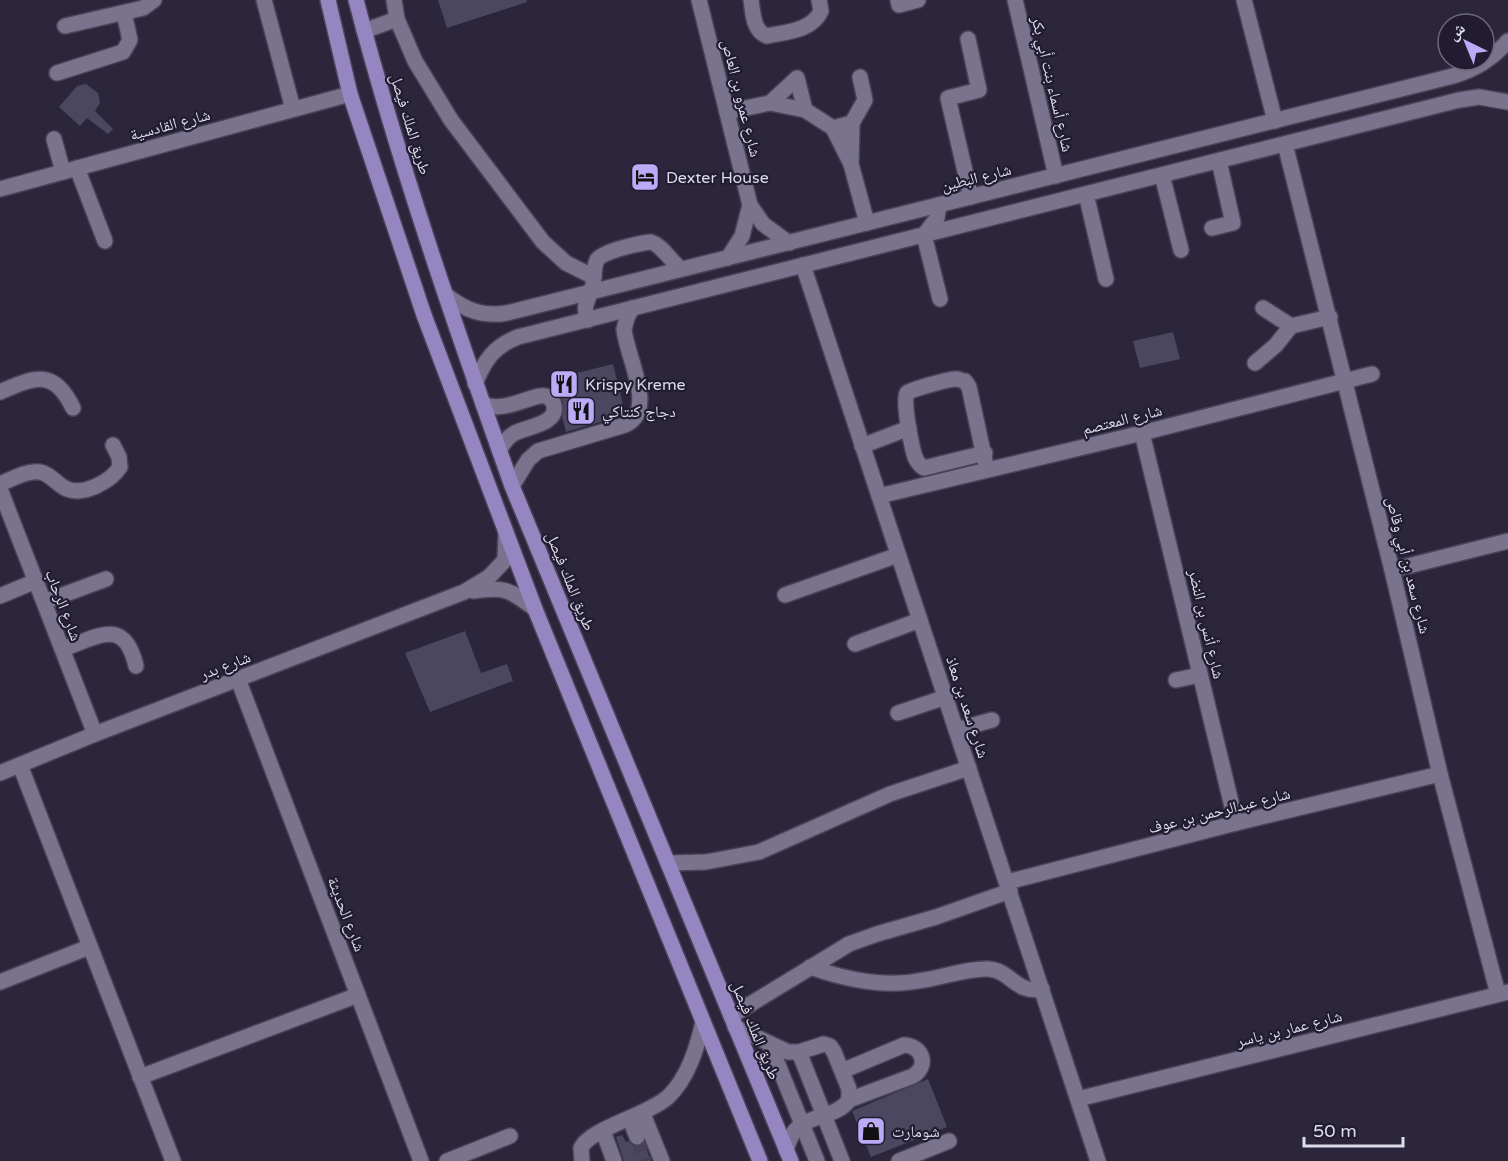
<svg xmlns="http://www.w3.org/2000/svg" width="1508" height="1161" font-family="'Varela Round','Noto Naskh Arabic',sans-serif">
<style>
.building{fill:#4c4760}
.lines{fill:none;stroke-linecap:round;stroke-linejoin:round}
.minor-tunnel{stroke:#464156;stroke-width:15;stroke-dasharray:15 8;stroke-linecap:butt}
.minor-casing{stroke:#494357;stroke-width:18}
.major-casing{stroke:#494357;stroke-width:18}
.minor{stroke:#79738e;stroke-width:15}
.major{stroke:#9586c2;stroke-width:15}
.labels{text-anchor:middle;stroke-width:4.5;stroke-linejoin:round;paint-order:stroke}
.street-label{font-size:16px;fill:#dedbea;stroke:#211c32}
.poi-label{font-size:16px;fill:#dedbea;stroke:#211c32;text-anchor:start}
</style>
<rect width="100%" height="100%" fill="#2b263c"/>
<!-- building -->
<g class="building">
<polygon points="438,0 526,0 527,2 447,28"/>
<polygon points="86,84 98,93 100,103 95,111 113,129 108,134 87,118 80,126 59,107 77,86"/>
<polygon points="1173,332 1180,359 1140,368 1133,341"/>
<polygon points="613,364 625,413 621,416 566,432 562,417 563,402 555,391 553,379"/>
<polygon points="465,631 481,673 507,664 513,681 430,712 405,653"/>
<polygon points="928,1079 947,1127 871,1157 852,1111"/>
<polygon points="622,1135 626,1142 628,1141 635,1146 644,1143 651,1161 624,1161 616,1137"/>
</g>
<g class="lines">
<!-- minor-tunnel -->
<polyline class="minor-tunnel" points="637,1137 647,1161"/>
<!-- minor casing -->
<g class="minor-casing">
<g id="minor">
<polyline points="264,0 293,109"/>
<polyline points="394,0 397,19 415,61 451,120 543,242 566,263 594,277"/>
<polyline points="699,0 750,205 763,224 789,243"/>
<path d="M751,0C753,13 753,31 767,36C786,32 812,31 821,11L819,0"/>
<polyline points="898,0 899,5 918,0"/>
<polyline points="1015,0 1056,176"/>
<polyline points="1244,0 1275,121"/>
<polyline points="65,26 143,8 154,0"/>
<polyline points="364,31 397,19"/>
<polyline points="968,39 979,90 948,98 971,197"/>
<polyline points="57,73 123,52 130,40 124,13"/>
<polyline points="805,110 797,78 770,103 805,110 833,128 852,123"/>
<polyline points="727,112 770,103"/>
<polyline points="833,128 851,164 852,123 865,100 860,77"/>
<polyline points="54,139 63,172"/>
<polyline points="1285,144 1392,570 1440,774 1498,994"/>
<polyline points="851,164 867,223"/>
<polyline points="77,168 105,241"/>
<polyline points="1162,175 1181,250"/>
<polyline points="0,189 350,94"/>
<polyline points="1086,194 1106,279"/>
<polyline points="939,205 937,218 924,235 940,299"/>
<polyline points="1212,228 1233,223 1219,161"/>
<polyline points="728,258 742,236 750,205"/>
<polyline points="803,265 1098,1161"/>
<path d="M446,295C465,310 482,317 507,313L1453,76C1476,69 1492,59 1508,41"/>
<path d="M588,320C582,306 588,301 592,288C595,280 593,268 597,260C603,251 640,243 651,242C663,246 671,262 681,269"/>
<polyline points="1291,326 1330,317"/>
<polyline points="1255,363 1276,345 1291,326 1263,308"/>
<path d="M475,384C484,361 494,346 518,337L1459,100L1479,97L1508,102"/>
<path d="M0,392C35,377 54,368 73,408"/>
<path d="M483,404C499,411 516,403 532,398C537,396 541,395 546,396C550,398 554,402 554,406C558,424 526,427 515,433C508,437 503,443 500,450"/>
<polyline points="1142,433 1236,823"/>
<polyline points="862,446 909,428"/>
<path d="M985,453L924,468C919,465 917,462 915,457C912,448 902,400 907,393C912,389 949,379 956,379C959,379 962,381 965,381L969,387L987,470"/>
<path d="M0,484C12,479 27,470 40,472C51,474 57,485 67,489C84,496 111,481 120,467L119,457L113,445"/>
<path d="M512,486L528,460L538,451L625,425C658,411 626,356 624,329L627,318L632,308"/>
<polyline points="0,489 95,734"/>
<polyline points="879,496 1142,433 1372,374"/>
<polyline points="1392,570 1508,541"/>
<path d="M473,591C505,586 510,590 535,609"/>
<polyline points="785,595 898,555"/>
<polyline points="0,596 36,581"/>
<polyline points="44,602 106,579"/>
<polyline points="855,644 920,620"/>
<path d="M62,649C99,637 124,616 136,666"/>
<polyline points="238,679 421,1161"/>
<polyline points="1176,680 1200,675"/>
<polyline points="898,713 946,697"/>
<polyline points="956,730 992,720"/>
<polyline points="20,765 173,1161"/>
<polyline points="0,773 95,734 464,592 489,577 505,560 506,532"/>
<polyline points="668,863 706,862 759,852 890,794 969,768"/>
<polyline points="1007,882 1236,823 1440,774"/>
<path d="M810,967C847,980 885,988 924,980C944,977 967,968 988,969C1011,970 1015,994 1042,989"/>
<polyline points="0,982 89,947"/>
<polyline points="731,1016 849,944 877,934 936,917 1010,891"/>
<path d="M735,1027L788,1052H799L824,1044L830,1046L834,1052L849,1089V1100C837,1118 807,1114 794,1132C790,1137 788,1144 786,1150"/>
<polyline points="770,1045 817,1161"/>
<polyline points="799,1052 842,1161"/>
<path d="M842,1071L904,1045C923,1046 929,1066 913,1076L849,1100"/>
<polyline points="140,1077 358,995"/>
<polyline points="1078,1099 1508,992"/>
<polyline points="643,1114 662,1161"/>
<polyline points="630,1119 637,1137"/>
<polyline points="603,1131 614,1161"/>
<polyline points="447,1161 510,1136"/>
<path d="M582,1161L581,1148C589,1129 648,1115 668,1097C688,1078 697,1048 703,1022"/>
<polyline points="899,1161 949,1141"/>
</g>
</g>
<!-- major casing -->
<g class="major-casing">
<g id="major">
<polyline points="328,0 350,94 424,315 535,609 760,1161"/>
<path d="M356,0C399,164 455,326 512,486L791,1161"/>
</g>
</g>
<!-- minor -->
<use href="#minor" class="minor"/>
<!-- major -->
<use href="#major" class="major"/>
</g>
<!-- icons -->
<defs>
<g id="hotel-square" transform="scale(1.5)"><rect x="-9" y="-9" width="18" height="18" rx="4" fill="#bbaaf6" stroke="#211c32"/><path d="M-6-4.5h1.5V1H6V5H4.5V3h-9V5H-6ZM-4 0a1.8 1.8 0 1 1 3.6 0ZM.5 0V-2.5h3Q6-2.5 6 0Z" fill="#111"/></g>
<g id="restaurant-square" transform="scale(1.5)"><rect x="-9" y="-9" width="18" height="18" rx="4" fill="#bbaaf6" stroke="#211c32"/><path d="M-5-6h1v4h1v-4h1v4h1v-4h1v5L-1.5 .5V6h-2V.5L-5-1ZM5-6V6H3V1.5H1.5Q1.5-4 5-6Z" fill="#111"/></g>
<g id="shop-square" transform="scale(1.5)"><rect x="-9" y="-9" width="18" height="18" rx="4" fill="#bbaaf6" stroke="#211c32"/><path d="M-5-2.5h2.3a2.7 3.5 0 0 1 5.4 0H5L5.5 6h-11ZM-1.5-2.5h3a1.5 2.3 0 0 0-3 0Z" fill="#111"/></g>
</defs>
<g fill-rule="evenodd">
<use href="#hotel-square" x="645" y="177"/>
<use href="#restaurant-square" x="564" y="384"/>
<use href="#restaurant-square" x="581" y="411"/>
<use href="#shop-square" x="871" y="1131"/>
</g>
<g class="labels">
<!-- street labels -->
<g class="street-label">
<text transform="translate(1053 84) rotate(77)" y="6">شارع أسماء بنت أبي بكر</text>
<text transform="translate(742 98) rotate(76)" y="6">شارع عمرو بن العاص</text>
<text transform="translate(170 124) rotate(-15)" y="6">شارع القادسية</text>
<text transform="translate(411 124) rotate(73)" y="6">طريق الملك فيصل</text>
<text transform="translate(976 177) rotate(-14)" y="6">شارع البطين</text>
<text transform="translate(1122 419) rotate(-14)" y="6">شارع المعتصم</text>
<text transform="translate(1409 565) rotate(76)" y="6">شارع سعد بن أبي وقاص</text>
<text transform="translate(571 581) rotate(68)" y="6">طريق الملك فيصل</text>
<text transform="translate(64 605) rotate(69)" y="6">شارع الرحاب</text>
<text transform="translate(1207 624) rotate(77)" y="6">شارع أنس بن النضر</text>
<text transform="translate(225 665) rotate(-21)" y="6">شارع بدر</text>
<text transform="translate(968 707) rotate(72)" y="6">شارع سعد بن معاذ</text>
<text transform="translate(1219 810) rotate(-14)" y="6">شارع عبدالرحمن بن عوف</text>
<text transform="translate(347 914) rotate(69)" y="6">شارع الحديثة</text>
<text transform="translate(1289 1028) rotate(-14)" y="6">شارع عمار بن ياسر</text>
<text transform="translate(756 1030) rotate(68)" y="6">طريق الملك فيصل</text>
</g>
<!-- poi labels -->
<g class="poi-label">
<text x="666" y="183">Dexter House</text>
<text x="585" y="390">Krispy Kreme</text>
<text x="602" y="417">دجاج كنتاكي</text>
<text x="892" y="1137">شومارت</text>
</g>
</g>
<!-- north arrow -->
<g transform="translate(1466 42) rotate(317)"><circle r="28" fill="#211c32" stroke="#6d687c" stroke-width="1.5"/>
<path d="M0-4.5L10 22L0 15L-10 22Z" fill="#bbaaf6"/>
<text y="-9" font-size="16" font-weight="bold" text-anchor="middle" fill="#dedbea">ش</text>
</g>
<!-- scale -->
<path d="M1304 1137v9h99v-9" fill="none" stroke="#dedbea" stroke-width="3"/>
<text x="1313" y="1137" font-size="18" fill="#dedbea" stroke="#211c32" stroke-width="4.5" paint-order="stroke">50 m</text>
</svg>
